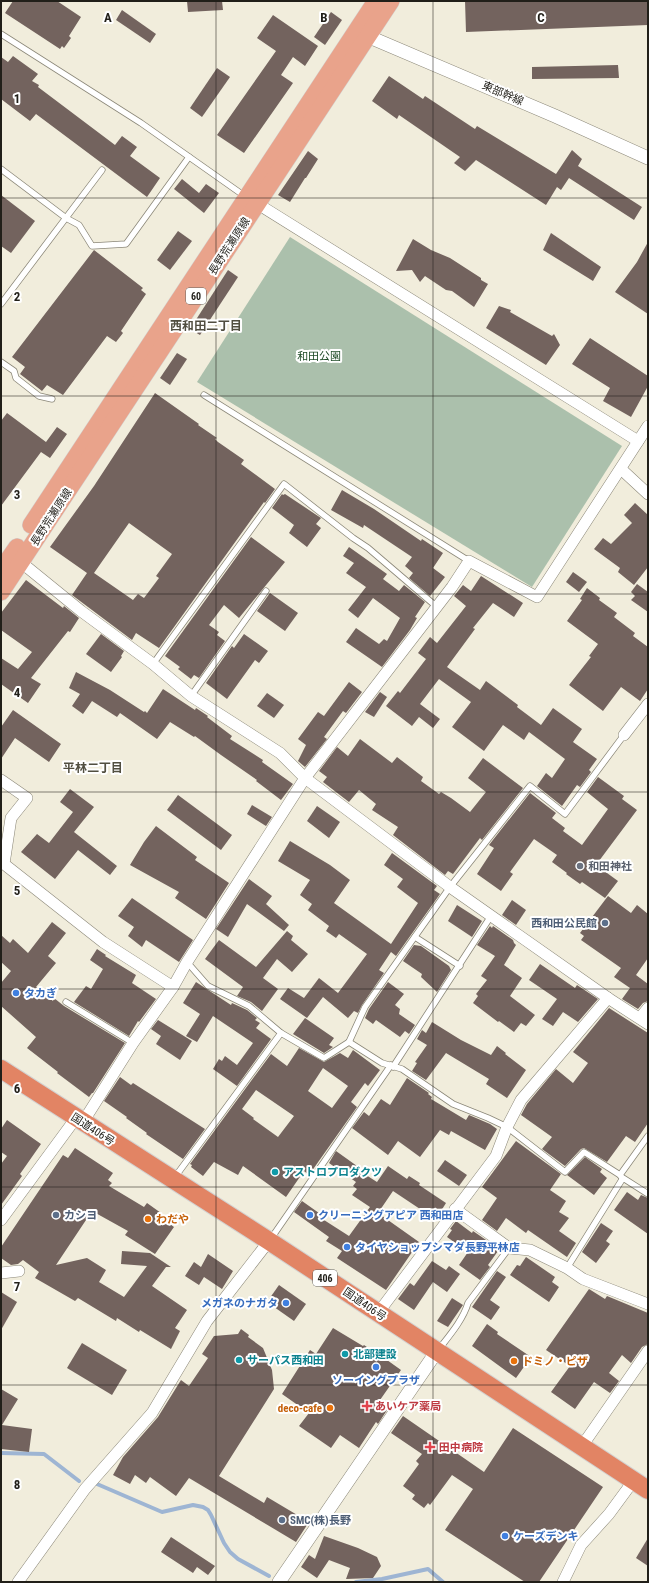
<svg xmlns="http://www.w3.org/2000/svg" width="649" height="1583" font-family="'Roboto Condensed','Noto Sans JP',sans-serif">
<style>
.green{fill:#abc0ac}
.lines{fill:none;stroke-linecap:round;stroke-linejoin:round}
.stream{stroke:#9eb5d3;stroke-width:4}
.building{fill:#73635e;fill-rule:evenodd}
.service-casing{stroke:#8b8778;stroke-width:7}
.minor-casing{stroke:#8b8778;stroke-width:12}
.tertiary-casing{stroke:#8b8778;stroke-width:14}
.primary-casing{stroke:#d3d2d1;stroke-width:18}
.trunk-casing{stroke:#d3d2d1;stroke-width:20}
.service{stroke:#fff;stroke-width:5.5}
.minor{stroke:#fff;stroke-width:11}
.tertiary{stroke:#fff;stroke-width:13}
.primary{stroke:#e9a38b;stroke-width:17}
.trunk{stroke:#e28464;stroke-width:18}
.grid{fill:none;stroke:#211f19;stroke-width:1;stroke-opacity:0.55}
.worship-dot{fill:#6b7280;stroke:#fff;stroke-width:1.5}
.service-dot{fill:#5c6f8a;stroke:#fff;stroke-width:1.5}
.shop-dot{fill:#3f7fe0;stroke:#fff;stroke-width:1.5}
.culture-dot{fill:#0f9aa8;stroke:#fff;stroke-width:1.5}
.food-dot{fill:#e8710a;stroke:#fff;stroke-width:1.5}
.health-dot{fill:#e0444e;stroke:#fff;stroke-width:1.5}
.labels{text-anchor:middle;stroke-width:4;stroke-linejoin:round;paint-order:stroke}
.shield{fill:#fff;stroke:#64625e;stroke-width:1}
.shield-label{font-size:10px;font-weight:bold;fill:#211f19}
.street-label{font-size:11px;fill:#211f19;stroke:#fff}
.park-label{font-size:11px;fill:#1d4a25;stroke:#fff}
.worship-label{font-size:11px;font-weight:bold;fill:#5b616d;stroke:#fff;text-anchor:start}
.service-label{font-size:11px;font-weight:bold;fill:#4e5e75;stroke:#fff;text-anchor:start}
.shop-label{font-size:11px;font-weight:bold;fill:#366cbe;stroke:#fff;text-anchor:start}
.culture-label{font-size:11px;font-weight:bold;fill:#0d838f;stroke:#fff;text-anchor:start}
.food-label{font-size:11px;font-weight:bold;fill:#c56008;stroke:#fff;text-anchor:start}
.health-label{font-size:11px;font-weight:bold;fill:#be3a42;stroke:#fff;text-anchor:start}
.neighbourhood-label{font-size:12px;font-weight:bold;fill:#514e40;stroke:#fff}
.grid-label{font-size:13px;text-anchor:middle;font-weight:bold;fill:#211f19;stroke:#fff;stroke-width:4;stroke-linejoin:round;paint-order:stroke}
</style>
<rect width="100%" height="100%" fill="#f1eddc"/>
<!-- green -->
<polygon class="green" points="290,237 622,446 532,587 197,382"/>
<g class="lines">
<!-- stream -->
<g class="stream">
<polyline points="1,1453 44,1454 79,1481"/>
<polyline points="97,1484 162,1512 193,1505 203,1507 208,1510 211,1515 224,1543 230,1552 238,1559 269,1576"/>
<polyline points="356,1582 382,1579 428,1569 443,1582"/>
</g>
</g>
<!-- building -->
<g class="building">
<polygon points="13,1 57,1 81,17 69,36 71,38 64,48 62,46 60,49 5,13"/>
<polygon points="187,1 222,1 223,10 188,12"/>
<polygon points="465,1 648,1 648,25 466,32"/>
<polygon points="122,10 156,34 150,43 116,20"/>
<polygon points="331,12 342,20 325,45 314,37"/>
<polygon points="273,15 318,46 305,66 293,57 281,75 293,83 244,153 217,135 276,51 257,38"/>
<polygon points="13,56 38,74 32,81 39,85 38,87 115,145 122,136 137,147 130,156 160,178 147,197 36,114 30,121 1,99 1,57 8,62"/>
<polygon points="618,65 619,78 532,79 532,67"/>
<polygon points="217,68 230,77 202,117 190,108"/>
<polygon points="389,76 423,99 425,96 475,129 477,126 556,174 572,150 582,159 578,166 642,207 634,220 569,178 561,190 557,187 546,205 476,160 465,171 454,163 460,157 399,115 397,119 372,101"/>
<polygon points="308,151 318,159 306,178 305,178 290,202 278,195"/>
<polygon points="182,179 199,193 206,184 219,193 204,213 174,189"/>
<polygon points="1,195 35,221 11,253 1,246"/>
<polygon points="178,231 192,241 170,270 157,260"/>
<polygon points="551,233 601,267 593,281 543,250"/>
<polygon points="413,239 431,250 450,258 481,278 481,280 488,284 474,307 452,291 446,290 425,276 420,282 412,270 396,271"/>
<polygon points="648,242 648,314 615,292 637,262"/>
<polygon points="94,250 143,288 141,290 146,294 121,331 123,333 116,342 107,336 63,395 47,385 42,391 20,374 25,367 12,357"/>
<polygon points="228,270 238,277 200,335 190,329"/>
<polygon points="499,306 511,310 510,312 552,336 554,334 560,345 546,365 486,328"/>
<polygon points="590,338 648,376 648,386 631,417 603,401 610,388 572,364"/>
<polygon points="177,353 187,359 170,385 160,378"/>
<path d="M155,393L199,424L198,425L217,438L215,439L218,442L244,460L241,464L275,489L265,503L264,502L159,648L136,633L132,640L72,595L87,573L50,547L94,486ZM129,523L172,554L156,576L159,578L144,598L138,594L133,600L94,573Z"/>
<polygon points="7,413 46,442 57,427 67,434 50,458 41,452 1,506 1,421"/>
<polygon points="342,490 374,509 421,541 422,539 443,553 433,568 445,577 430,596 409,578 413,573 405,566 412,557 364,525 363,528 331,510"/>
<polygon points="282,494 283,495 285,494 321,518 316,524 321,528 307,547 289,533 294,525 272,508"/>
<polygon points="635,503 648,515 648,567 634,585 618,572 620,568 594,549 603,538 611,544 632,523 624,515"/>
<polygon points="251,537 285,562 239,618 224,605 209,625 219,632 217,635 225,641 199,678 194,675 191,679 178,669 180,667 165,656"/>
<polygon points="349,547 387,574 383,579 399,591 404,585 425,602 415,617 417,618 410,630 382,667 346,642 356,628 379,644 384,639 387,641 400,618 373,598 358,618 348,610 366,587 346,573 354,563 343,556"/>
<polygon points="573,572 587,582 579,592 566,582"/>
<polygon points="481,576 523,603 514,617 493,603 473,628 475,629 447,667 480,690 486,681 518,705 517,707 541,725 553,708 582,729 573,742 597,759 589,770 591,772 580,787 577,785 562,806 537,786 546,773 552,778 565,759 529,732 524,740 503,725 484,751 452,727 471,702 439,679 420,704 440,719 433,728 419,717 412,726 386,706 398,691 400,693 426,659 418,653 430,637 437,643 466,606 454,596 463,585 471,591"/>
<polygon points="26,580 63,608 64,606 79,618 70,632 68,631 31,678 41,684 28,703 1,684 1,658 18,669 32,652 1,630 1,613"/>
<polygon points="637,584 648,592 648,612 631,600 635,596 631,592"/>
<polygon points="587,588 600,598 599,600 617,613 614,617 635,633 633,636 648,647 648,689 640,701 621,687 603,711 569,685 591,657 589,656 598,644 567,621 582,600 580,599"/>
<polygon points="270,593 298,613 285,631 257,611"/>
<polygon points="101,634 124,651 121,656 122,657 111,672 86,654"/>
<polygon points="244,634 268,651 259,663 255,660 227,699 206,683 232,646 234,648"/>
<polygon points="76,672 110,690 144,712 145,711 147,713 163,689 195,710 196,708 208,716 207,717 232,736 230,739 263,760 262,762 293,784 281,800 256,781 257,780 221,755 195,736 194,737 170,722 157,739 120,713 117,717 92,701 83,714 72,706 80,694 69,688"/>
<polygon points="349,682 362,692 346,713 343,711 324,737 327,739 305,767 298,761 306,745 298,739 318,712 324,716"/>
<polygon points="380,692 387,697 374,717 365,712"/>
<polygon points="267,693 284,705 274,718 257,706"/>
<polygon points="13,710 61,744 49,762 15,738 1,759 1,727"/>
<polygon points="360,739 392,763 397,757 423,777 421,781 439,794 441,792 451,798 470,812 486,792 468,778 483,758 523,788 482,840 480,838 453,874 448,871 445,875 393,835 398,827 372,810 376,804 359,790 349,802 323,782 327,777 319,771 337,747 348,756"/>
<polygon points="598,777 624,796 622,799 637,810 596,865 618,881 605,898 582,882 580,884 566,874 567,873 552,862 557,855 534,839 510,872 513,874 501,891 477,874 494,848 489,845 530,793 556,813 552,818 565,828 563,831 582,845 608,809 587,792"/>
<polygon points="70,789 94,807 74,832 117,866 110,875 78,850 55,879 21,852 37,834 49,843 73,812 60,802"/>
<polygon points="178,795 232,835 221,850 167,810"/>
<polygon points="252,805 272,817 266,826 247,814"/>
<polygon points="317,806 340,822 329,838 307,821"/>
<polygon points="156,826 197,857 195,860 229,883 206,919 175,898 179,892 130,865 144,842"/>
<polygon points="290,841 330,865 350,880 334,903 391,944 418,903 397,887 403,879 384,865 392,853 437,886 434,890 440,894 396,956 391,952 379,970 384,973 362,1005 358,1013 354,1011 348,1018 323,997 307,1018 280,999 288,988 304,998 319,978 338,993 367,954 339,934 336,938 326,931 329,926 308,910 312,904 300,895 310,880 278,861"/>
<polygon points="249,879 272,896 266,904 289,925 284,931 247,904 228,937 216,929"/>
<polygon points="608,896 631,913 637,905 648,914 648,958 636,975 648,984 648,1001 643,1003 638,1009 622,999 630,988 614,977 621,968 581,940 584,936 580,933"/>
<polygon points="132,898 193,940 179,962 146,940 142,947 128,936 134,927 118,916"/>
<polygon points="512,900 526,910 516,925 502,915"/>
<polygon points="457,905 482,921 472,937 448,921"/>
<polygon points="52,922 66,933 48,956 56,963 36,987 53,1001 54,998 64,1006 125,1043 93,1093 92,1093 89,1097 57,1073 58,1072 27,1048 36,1037 1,1006 1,983 11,971 1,962 1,935 10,943 13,939 28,953"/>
<polygon points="490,926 492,928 493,926 513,940 514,943 516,945 504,965 522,978 510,996 535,1015 526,1026 521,1023 514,1032 499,1021 498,1022 473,1003 478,996 476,994 487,980 481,976 495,956 477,945"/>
<polygon points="287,931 293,936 291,940 308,954 292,972 277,959 263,978 278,989 262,1011 251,1002 237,996 243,987 205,959 219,940 256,967"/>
<polygon points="414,945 421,946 449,966 451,970 437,992 421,977 422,974 403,961"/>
<polygon points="97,949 106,955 105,956 136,975 132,983 156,999 139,1022 138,1021 129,1036 74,1002 86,986 91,989 103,969 90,960"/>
<polygon points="540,964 575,988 577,985 598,999 578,1022 563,1012 553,1026 542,1019 557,999 529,980"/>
<polygon points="196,982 231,1005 232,1003 247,1010 257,1018 255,1020 260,1023 256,1028 271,1039 237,1086 213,1069 219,1059 222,1061 225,1056 237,1065 253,1043 213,1016 197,1042 186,1036 200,1014 183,1003"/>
<polygon points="388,982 404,994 395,1005 400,1009 399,1014 415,1025 409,1034 405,1031 400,1037 376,1020 373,1024 365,1018 369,1009"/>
<polygon points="609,1008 648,1033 648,1123 635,1142 626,1136 607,1162 584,1148 581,1149 565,1166 542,1149 552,1137 521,1115 527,1104 556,1069 573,1083 588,1063 573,1052"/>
<polygon points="305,1018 334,1038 329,1045 333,1047 324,1053 293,1034"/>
<polygon points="158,1020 192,1041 180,1060 156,1044 161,1036 151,1029"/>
<polygon points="432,1022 461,1040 491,1055 497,1046 506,1053 505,1054 526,1070 507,1098 486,1084 489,1079 446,1053 426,1080 412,1071 417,1063 415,1062 427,1045 417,1039 422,1030 426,1033"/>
<path d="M299,1048L324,1062L340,1053L348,1058L353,1050L380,1070L368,1086L365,1083L351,1102L357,1107L309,1175L304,1171L286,1197L243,1166L238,1175L214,1162L203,1176L191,1167L192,1165L190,1164L271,1054L287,1066ZM323,1068L348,1086L332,1108L308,1091ZM256,1090L294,1116L278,1137L253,1119L254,1118L242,1109Z"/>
<polygon points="120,1077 131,1085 133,1083 205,1129 183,1159 146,1134 147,1133 126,1118 127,1117 104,1101"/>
<polygon points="407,1078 429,1093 428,1094 432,1097 431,1099 466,1120 469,1115 490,1124 497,1129 485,1150 451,1131 449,1135 440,1130 420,1157 398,1141 388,1155 352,1128 364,1112 369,1116 381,1099 390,1105"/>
<polygon points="7,1120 41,1144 20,1174 22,1176 1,1205 1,1164 7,1156 1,1152 1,1129"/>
<polygon points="516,1141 561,1174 550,1190 566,1201 559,1212 569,1218 559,1231 576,1243 567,1257 528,1230 526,1233 506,1218 497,1231 482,1220 497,1198 482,1187"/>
<polygon points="75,1148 113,1173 108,1180 112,1183 109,1186 144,1207 147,1203 161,1213 159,1216 174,1227 155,1254 125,1235 128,1231 92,1211 56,1265 87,1258 106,1270 99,1282 124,1297 147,1266 121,1264 122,1251 150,1253 171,1267 166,1267 152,1286 187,1310 175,1328 180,1331 171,1349 140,1330 139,1332 117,1318 116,1321 78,1298 75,1301 35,1278 39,1272 23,1260 18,1264 11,1265 1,1258 1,1247 63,1155 68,1158"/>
<polygon points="336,1151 357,1166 355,1168 377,1182 388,1166 407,1179 409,1176 420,1183 419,1185 446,1203 441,1211 444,1213 438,1221 393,1191 378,1213 419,1242 386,1290 337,1258 342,1251 326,1241 329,1237 294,1212 302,1201 326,1218 324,1220 349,1236 370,1207 352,1195 357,1189 353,1186 356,1182 329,1163"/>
<polygon points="585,1157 602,1169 600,1172 607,1178 594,1195 567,1175"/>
<polygon points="445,1160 467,1175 459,1186 437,1171"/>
<polygon points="627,1192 638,1200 641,1195 648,1198 648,1234 614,1210"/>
<polygon points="456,1221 472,1233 473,1231 489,1242 488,1244 498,1251 488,1265 490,1267 480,1280 459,1265 468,1252 447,1237 452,1230 450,1229"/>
<polygon points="601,1223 613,1231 606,1241 610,1244 596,1263 582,1252"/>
<polygon points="208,1254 233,1271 222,1289 204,1277 199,1285 185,1276 194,1262 201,1267"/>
<polygon points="526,1257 555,1277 552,1282 559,1287 549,1302 510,1275 517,1265 520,1266"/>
<polygon points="432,1261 446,1270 449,1266 460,1274 447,1292 433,1282 414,1310 398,1299 410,1283 414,1286"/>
<polygon points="497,1271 506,1277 490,1300 500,1307 491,1320 472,1307"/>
<polygon points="279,1285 306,1304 294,1321 267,1302"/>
<polygon points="589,1289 605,1299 607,1296 648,1313 648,1344 642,1347 631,1363 622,1355 609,1373 619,1381 610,1393 594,1382 575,1409 551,1392 570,1366 546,1350"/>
<polygon points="1,1292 17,1302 1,1330"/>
<polygon points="452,1298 463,1305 448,1327 437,1321"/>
<polygon points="487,1324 498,1332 497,1334 531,1357 516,1378 472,1346"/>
<polygon points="333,1328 363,1346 364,1345 377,1354 382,1354 386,1357 387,1360 401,1370 380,1400 389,1407 378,1424 376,1422 359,1448 340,1435 331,1448 299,1426 309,1413 282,1394 310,1350 316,1354"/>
<polygon points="241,1329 249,1335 248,1337 263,1348 272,1370 274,1389 219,1476 264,1503 267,1497 309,1522 296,1542 189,1478 176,1496 150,1477 146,1483 135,1475 130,1484 113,1475 123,1457 158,1417 181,1380 189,1386 208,1358 202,1354 214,1336 238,1334"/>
<polygon points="82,1343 127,1370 112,1395 67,1368"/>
<polygon points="1,1389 18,1399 2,1425 32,1429 29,1452 1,1449"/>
<polygon points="403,1416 484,1472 513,1428 603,1487 539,1582 525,1582 445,1530 473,1489 452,1475 430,1505 428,1503 424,1508 412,1499 415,1495 403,1486 419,1464 416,1461 422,1454 391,1433"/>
<polygon points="324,1536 358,1548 377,1557 381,1566 373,1578 346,1579 350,1568 329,1560 317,1578 301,1567 309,1555 315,1559"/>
<polygon points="171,1537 215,1566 208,1575 197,1567 193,1573 161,1552"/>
<polygon points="648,1538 648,1566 636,1558"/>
</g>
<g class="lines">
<!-- service casing -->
<g class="service-casing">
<g id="service">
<polyline points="1,34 141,123 246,197"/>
<polyline points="1,169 66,218 79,225 92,246 126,244 189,157"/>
<polyline points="1,304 102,170"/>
<polyline points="1,362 14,371 16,378 39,396 52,399"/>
<polyline points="204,395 469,561"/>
<polyline points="153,664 284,484 353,538 368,548 437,607"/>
<polyline points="191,696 266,591"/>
<polyline points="415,937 460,966"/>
<polyline points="187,962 208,986 249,1006 281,1033 324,1058 349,1042 382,1063 402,1069 453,1104 488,1118 507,1127 565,1172 584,1152 620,1175"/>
<polyline points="66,1002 133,1043"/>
<polyline points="349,1042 365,1007 450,887 530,786 565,814 624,735"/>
<polyline points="393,1067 491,916"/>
<polyline points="175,1177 281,1033"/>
<polyline points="622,1178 620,1175 648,1136"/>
<polyline points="270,1240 391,1065"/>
<polyline points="567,1268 623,1178 648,1194"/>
<path d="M439,1349C449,1336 463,1320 468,1303L509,1248"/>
</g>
</g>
<!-- minor casing -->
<g class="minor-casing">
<g id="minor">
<polyline points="253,201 638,441"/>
<polyline points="621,469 648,494"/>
<polyline points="17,559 81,611 153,664 191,696 280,753 305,778 450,887 608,998 648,1024"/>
<polyline points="624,735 648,704"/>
<polyline points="1,780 27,798 11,818 4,864 103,942 173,987"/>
<polyline points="640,1018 648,1008"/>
<polyline points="83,1122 133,1043 173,987 187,962 305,778 452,587 469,561 537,597 648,426"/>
<polyline points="455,1209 509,1248 530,1250 567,1268 583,1279 648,1304"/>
<polyline points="1,1220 76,1118"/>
<polyline points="1,1273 19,1271"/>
<polyline points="378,1313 496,1156 507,1127 521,1100 608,998"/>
<polyline points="582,1446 648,1351"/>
<polyline points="18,1582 85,1489 152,1413 207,1321 269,1241"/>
<polyline points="563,1582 581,1545 609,1514 634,1480"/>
</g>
</g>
<!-- tertiary casing -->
<g class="tertiary-casing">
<g id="tertiary">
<polyline points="360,33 555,116 648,158"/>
<polyline points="279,1582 437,1351"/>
</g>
</g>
<!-- primary casing -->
<g class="primary-casing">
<g id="primary">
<polyline points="31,525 376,1"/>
<polyline points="1,570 17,547"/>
<polyline points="1,592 391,1"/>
</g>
</g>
<!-- trunk casing -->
<g class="trunk-casing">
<polyline id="trunk" points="1,1069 269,1241 648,1490"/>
</g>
<!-- service -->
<use href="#service" class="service"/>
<!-- minor -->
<use href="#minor" class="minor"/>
<!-- tertiary -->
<use href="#tertiary" class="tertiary"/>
<!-- primary -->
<use href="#primary" class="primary"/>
<!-- trunk -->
<use href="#trunk" class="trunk"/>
</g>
<!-- grid -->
<path class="grid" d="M216,1V1582M433,1V1582M1,198H648M1,396H648M1,594H648M1,792H648M1,989H648M1,1187H648M1,1385H648"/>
<!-- markers -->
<circle class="worship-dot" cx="580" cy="866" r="4"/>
<g class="service-dot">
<circle cx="605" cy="923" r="4"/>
<circle cx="56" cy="1215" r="4"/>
<circle cx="282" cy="1520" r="4"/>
</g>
<g class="shop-dot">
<circle cx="16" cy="993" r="4"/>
<circle cx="310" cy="1215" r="4"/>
<circle cx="347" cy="1247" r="4"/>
<circle cx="286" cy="1303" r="4"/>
<circle cx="376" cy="1367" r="4"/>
<circle cx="505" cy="1536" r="4"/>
</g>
<g class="culture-dot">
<circle cx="275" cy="1172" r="4"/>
<circle cx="345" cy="1354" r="4"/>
<circle cx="239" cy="1360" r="4"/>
</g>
<g class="food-dot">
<circle cx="148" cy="1219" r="4"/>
<circle cx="514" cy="1361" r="4"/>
<circle cx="330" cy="1408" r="4"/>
</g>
<g class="health-dot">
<path d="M365 1400h4v4h4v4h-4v4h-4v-4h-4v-4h4z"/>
<path d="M428 1441h4v4h4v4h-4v4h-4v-4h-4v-4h4z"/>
</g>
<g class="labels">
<!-- shield labels -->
<g class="shield">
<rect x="186" y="288" width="20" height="16" rx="3"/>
<rect x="313" y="1270" width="24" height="16" rx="3"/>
</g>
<g class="shield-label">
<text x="196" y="300">60</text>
<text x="325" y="1282">406</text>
</g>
<!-- street labels -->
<g class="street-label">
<text transform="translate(503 93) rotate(23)" y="4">東部幹線</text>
<text transform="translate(229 246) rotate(-57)" y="4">長野荒瀬原線</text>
<text transform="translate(51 517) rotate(-57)" y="4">長野荒瀬原線</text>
<text transform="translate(93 1129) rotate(33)" y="4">国道406号</text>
<text transform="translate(365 1304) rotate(34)" y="4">国道406号</text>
</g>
<!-- park labels -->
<g class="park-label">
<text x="319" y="360">和田公園</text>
</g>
<!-- worship labels -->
<g class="worship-label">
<text x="588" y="870">和田神社</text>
</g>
<!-- service labels -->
<g class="service-label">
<text x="597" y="927" text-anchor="end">西和田公民館</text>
<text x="64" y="1219">カシヨ</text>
<text x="290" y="1524">SMC(株)長野</text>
</g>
<!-- shop labels -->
<g class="shop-label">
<text x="24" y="997">タカぎ</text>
<text x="318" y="1219">クリーニングアピア 西和田店</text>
<text x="355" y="1251">タイヤショップシマダ長野平林店</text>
<text x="278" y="1307" text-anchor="end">メガネのナガタ</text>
<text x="376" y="1384" text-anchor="middle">ソーイングプラザ</text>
<text x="513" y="1540">ケーズデンキ</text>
</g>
<!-- culture labels -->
<g class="culture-label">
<text x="283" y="1176">アストロプロダクツ</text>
<text x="353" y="1358">北部建設</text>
<text x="247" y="1364">サーパス西和田</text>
</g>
<!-- food labels -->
<g class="food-label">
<text x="156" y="1223">わだや</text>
<text x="522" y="1365">ドミノ・ピザ</text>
<text x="322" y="1412" text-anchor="end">deco-cafe</text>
</g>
<!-- health labels -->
<g class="health-label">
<text x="375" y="1410">あいケア薬局</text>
<text x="439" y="1451">田中病院</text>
</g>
<!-- neighbourhood labels -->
<g class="neighbourhood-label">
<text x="206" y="330">西和田二丁目</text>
<text x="93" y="772">平林二丁目</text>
</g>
</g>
<g class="grid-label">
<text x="108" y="22">A</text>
<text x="324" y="22">B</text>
<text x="541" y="22">C</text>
<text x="17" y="103">1</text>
<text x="17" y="301">2</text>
<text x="17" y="499">3</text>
<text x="17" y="697">4</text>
<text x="17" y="895">5</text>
<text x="17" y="1093">6</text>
<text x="17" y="1291">7</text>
<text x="17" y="1489">8</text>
</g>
<!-- border -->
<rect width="649" height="1583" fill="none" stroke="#211f19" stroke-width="4"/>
</svg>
